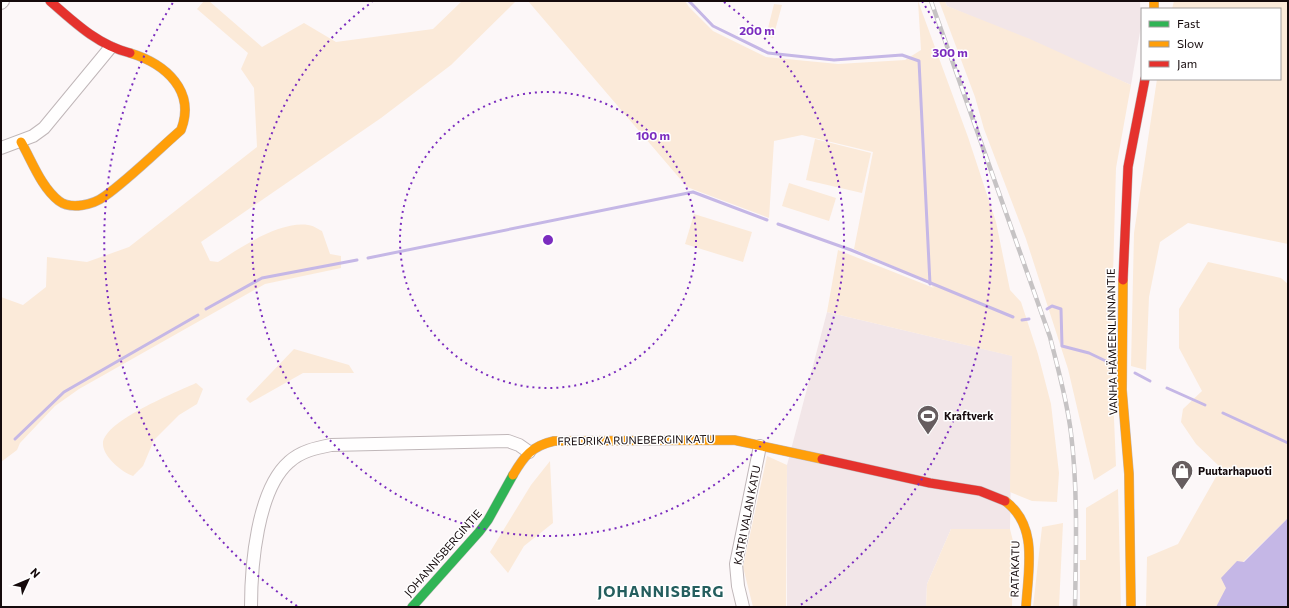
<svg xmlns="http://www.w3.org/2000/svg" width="1289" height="608" font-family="Commissioner,sans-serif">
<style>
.built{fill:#f2e6e8}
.green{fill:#fbead9}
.water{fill:#c5b7e6}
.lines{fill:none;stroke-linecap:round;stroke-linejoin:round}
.stream{stroke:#c5b7e6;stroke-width:3}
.street-casing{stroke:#c0b7b9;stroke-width:14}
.fast-casing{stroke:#c0b7b9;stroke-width:10}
.slow-casing{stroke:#c0b7b9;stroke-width:10}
.jam-casing{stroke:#c0b7b9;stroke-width:10}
.street{stroke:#fffefe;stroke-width:12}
.fast{stroke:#30b455;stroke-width:9}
.slow{stroke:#ff9f0a;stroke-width:9}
.jam{stroke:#e5322d;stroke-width:9}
.rail-casing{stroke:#c6c3c4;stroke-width:4.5}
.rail{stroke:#fff;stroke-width:3;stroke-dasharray:9;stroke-linecap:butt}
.ring{fill:none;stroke:#7b2cbf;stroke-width:2;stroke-dasharray:2 4}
.labels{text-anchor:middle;stroke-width:3;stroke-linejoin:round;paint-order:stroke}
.street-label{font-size:11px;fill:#150a0c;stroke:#fff}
.poi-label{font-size:11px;font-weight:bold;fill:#150a0c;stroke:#fff;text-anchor:start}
.district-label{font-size:15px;font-weight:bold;letter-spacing:1px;fill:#245e5e;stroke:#fff}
.centre{fill:#7b2cbf;stroke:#fff;stroke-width:2}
.ring-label{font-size:12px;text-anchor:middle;font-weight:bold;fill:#7b2cbf;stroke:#fff;stroke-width:3;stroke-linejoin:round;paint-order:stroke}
</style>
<rect width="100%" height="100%" fill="#fcf7f8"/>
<!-- built -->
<g class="built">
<polygon points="945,1 1140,1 1141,26 1131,85 947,6"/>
<polygon points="827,312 1013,356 1010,529 951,529 927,584 926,607 787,607 787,465"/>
</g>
<!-- green -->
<g class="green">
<path d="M204,1H209L262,47L304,23L336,42L433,29L462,1H516L451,65L381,118L201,242L210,261L218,262C240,248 279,221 308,225C312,225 318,229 322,231L330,254L341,256V268L265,284L79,389L55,406L20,443L17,450L1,462V297L23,305L46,287L47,257L87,262L129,247L257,147L254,88L241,69L248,53L197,9Z"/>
<polygon points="528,1 685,1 689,7 713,31 766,57 838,64 905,60 921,50 918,1 968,137 996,222 1010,290 1021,302 1038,354 1051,404 1059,473 1057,502 1032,501 1010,492 1012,356 827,312 838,250 934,288 927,281 854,249 873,152 802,135 774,141 769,218 687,187"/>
<polygon points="939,1 945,1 947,6 1030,39 1131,85 1116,168 1111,347 1116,466 1094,480 1068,369 1026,239 984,129 975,97"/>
<polygon points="1174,1 1288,1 1288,244 1188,223 1160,242 1149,297 1146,370 1131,366 1134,233 1157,79 1280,79 1280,9 1172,9"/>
<polygon points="774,4 782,5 773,38 766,36"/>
<polygon points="815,139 871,153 862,193 806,180"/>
<polygon points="789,183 836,198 829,221 782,206"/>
<polygon points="694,214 752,232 743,262 685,244"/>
<polygon points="1208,262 1281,278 1288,284 1288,518 1243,562 1216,607 1146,607 1147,557 1178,544 1221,468 1196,444 1181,422 1183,409 1202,391 1179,348 1179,309"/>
<polygon points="294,349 349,365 354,373 303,373 250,403 246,399"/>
<path d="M196,383L203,389L197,404L179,415L154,440L143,466L133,476C123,472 116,466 109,458C106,454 103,449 103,444C103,421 177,392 196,383Z"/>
<polygon points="767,456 787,465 786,607 753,607 743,567"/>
<polygon points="550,461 553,523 524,546 508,573 490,552 531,485"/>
<polygon points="1118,489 1121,607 1080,607 1080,560 1086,560 1086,508"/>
<polygon points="1063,523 1059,607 1033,607 1042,527"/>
<polygon points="951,529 1010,529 1013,541 1012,607 926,607 927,584"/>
</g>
<!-- water -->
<polygon class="water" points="1288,518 1288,607 1216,607 1226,588 1221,578 1237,561 1244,562"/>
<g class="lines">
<!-- stream -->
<g class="stream">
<polyline points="689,1 713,26 768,53 834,60 902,55 919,61 930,284"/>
<polyline points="778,224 851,250 1013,317"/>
<polyline points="368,258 693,192 767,220"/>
<polyline points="206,309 262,278 357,260"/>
<polyline points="1047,309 1052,306 1061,309 1062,346 1089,353 1110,363"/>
<polyline points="1022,320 1029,319"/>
<polyline points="1135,373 1150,381"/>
<polyline points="1167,388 1205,405"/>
<polyline points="1223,413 1288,443"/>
<polyline points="15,439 64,392 198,315"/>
</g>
<!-- street casing -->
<g class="street-casing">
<g id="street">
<polyline points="1,3 3,1"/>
<polyline points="1,148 33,136 44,128 110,48"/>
<path d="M251,607C251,566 257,490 289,462C301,451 316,448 331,445L508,441L519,445L529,452"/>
<polyline points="743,607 738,586 736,564 760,446"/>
</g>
</g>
<!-- fast casing -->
<g class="fast-casing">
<polyline id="fast" points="412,607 479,532 488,520 513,475"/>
</g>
<!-- slow casing -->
<g class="slow-casing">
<g id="slow">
<polyline points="1154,1 1154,9"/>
<path d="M21,142C32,161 41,187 59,201C71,210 93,205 105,196C130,178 157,151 181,130C196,91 166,64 130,53"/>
<polyline points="1123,280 1122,390 1129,474 1131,607"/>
<path d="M513,475C524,456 532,446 554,441L734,440L822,459"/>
<path d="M1005,501C1039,526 1028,570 1026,607"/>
</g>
</g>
<!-- jam casing -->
<g class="jam-casing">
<g id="jam">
<path d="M50,1C75,23 98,45 130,53"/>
<polyline points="1123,280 1128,167 1145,79"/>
<polyline points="822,459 930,483 980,491 1005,501"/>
</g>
</g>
<!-- street -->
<use href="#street" class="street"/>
<!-- fast -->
<use href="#fast" class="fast"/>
<!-- slow -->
<use href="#slow" class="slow"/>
<!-- jam -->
<use href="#jam" class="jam"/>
<!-- rail casing -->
<g class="rail-casing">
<path id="rail" d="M931,1L1050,337C1058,369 1067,400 1071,433C1078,491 1076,549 1075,607"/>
</g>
<!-- rail -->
<use href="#rail" class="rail"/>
</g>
<!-- distance rings -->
<g class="ring">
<circle cx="548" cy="240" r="148"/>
<path d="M724 2A296 296 0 1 1 372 2"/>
<path d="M297 606A444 444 0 0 1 174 1M922 1A444 444 0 0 1 799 606"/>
</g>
<!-- icons -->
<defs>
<g id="stadium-pin" transform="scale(1.15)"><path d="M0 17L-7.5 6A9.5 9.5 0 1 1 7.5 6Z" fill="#665d5f" stroke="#fff"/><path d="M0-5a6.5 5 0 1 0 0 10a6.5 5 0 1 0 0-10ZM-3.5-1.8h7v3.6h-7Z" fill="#fff"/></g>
<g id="shop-pin" transform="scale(1.15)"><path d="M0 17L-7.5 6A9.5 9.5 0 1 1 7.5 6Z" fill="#665d5f" stroke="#fff"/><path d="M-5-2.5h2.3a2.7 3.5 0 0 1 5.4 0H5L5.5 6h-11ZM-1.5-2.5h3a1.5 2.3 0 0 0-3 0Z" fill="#fff"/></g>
</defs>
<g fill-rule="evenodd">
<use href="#stadium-pin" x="928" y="416"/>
<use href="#shop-pin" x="1182" y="471"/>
</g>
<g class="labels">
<!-- street labels -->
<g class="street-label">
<text transform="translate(1112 342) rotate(-91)" y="4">VANHA HÄMEENLINNANTIE</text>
<text transform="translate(636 440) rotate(-1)" y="4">FREDRIKA RUNEBERGIN KATU</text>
<text transform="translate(747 515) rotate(-79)" y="4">KATRI VALAN KATU</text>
<text transform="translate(443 553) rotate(-49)" y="4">JOHANNISBERGINTIE</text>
<text transform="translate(1015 569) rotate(-89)" y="4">RATAKATU</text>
</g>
<!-- poi labels -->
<g class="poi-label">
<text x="944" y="420">Kraftverk</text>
<text x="1198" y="475">Puutarhapuoti</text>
</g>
<!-- district labels -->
<g class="district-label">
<text x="661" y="597">JOHANNISBERG</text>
</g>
</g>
<circle cx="548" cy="240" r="6" class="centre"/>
<g class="ring-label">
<text x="757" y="35">200 m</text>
<text x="950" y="57">300 m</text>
<text x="653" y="140">100 m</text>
</g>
<!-- border -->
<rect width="1289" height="608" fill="none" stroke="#150a0c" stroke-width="4"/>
<!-- legend -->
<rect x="1141" y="8" width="140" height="72" fill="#ffffff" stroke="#a19d9e"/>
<rect x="1149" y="21" width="20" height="6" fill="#30b455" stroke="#a19d9e"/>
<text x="1177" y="28" font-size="12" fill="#150a0c">Fast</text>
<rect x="1149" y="41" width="20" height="6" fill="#ff9f0a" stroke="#a19d9e"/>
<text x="1177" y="48" font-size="12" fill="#150a0c">Slow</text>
<rect x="1149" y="61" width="20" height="6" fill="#e5322d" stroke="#a19d9e"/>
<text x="1177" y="68" font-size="12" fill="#150a0c">Jam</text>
<!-- north arrow -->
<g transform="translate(28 580) rotate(46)" stroke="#ffffff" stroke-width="3" paint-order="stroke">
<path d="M0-3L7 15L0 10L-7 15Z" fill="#150a0c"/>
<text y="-6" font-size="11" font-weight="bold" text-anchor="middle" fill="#150a0c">N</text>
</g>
</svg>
